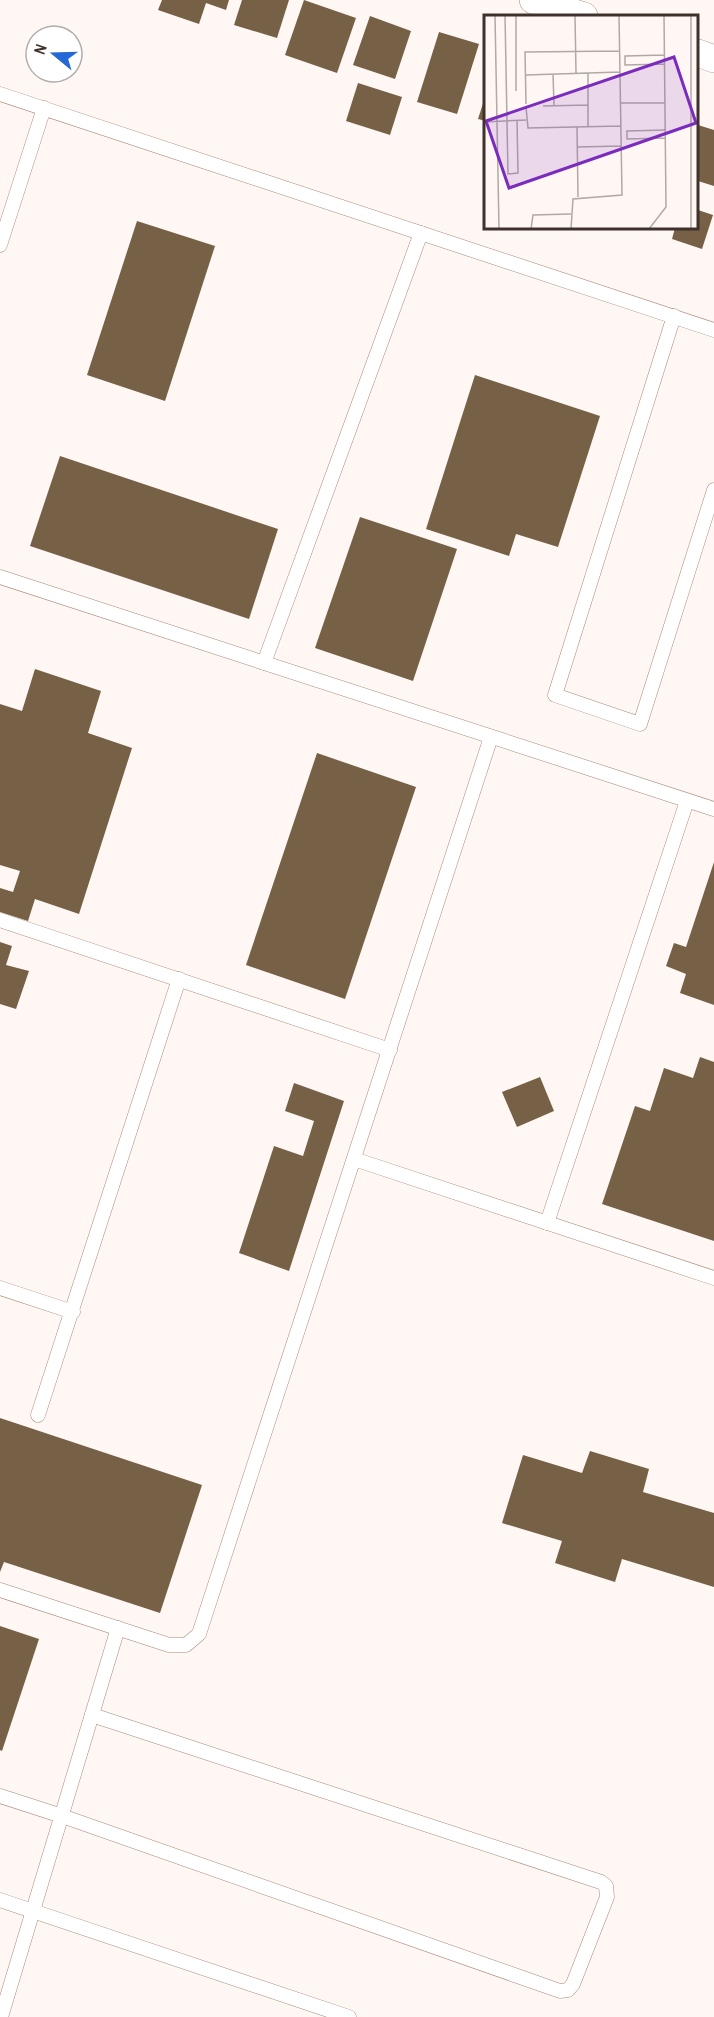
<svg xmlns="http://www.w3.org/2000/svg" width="714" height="2017" font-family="'Archivo Narrow',sans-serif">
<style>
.building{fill:#766146}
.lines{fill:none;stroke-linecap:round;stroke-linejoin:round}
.service-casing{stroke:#aa8a7b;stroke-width:15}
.minor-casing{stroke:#aa8a7b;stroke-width:28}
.service{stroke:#fff;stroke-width:14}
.minor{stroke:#fff;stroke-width:27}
.inset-road{fill:none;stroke:#b2a8a4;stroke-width:1.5}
.view{fill:#7b2cbf;fill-opacity:0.15;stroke:#7b2cbf;stroke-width:3}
.inset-edge{fill:none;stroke:#3f312b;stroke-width:3}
</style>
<rect width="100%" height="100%" fill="#fff7f4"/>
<!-- building -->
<g class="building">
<polygon points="162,0 229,0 226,10 206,3 199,24 158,10"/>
<polygon points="242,0 289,0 277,38 234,25"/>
<polygon points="304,0 356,18 337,73 285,55"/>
<polygon points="370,16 411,31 395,79 353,65"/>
<polygon points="439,32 479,44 457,114 417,102"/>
<polygon points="358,83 402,97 390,135 346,121"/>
<polygon points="486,94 486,121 478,119"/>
<polygon points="698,125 714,130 714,186 698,181"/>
<polygon points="698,210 713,215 702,249 672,239 675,228 698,228"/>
<polygon points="137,221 215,246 165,401 87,375"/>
<polygon points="475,375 600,416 558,547 516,534 509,556 426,529"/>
<polygon points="60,456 278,529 249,619 30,546"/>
<polygon points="360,517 457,549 413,681 315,648"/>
<polygon points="35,669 101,691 88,733 132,748 79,914 35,899 28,921 0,912 0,888 13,892 20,871 0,865 0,704 22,711"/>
<polygon points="317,753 416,787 345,999 246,965"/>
<polygon points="714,862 714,1005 680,993 686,974 666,966 674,943 686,947"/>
<polygon points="0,942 12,946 6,965 29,971 16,1009 0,1004"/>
<polygon points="700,1057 714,1062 714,1241 602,1204 635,1106 650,1111 664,1068 693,1078"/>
<polygon points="540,1077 554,1111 517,1127 502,1092"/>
<polygon points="294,1083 344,1101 289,1271 239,1253 274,1146 303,1156 314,1121 285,1111"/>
<polygon points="0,1418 202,1485 160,1613 4,1562 0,1572"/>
<polygon points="590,1451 649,1469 643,1492 714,1513 714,1587 622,1559 615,1582 555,1563 562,1541 502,1523 523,1455 582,1473"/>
<polygon points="0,1626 39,1639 2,1751 0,1750"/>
</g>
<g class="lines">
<!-- service casing -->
<g class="service-casing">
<g id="service">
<polyline points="0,94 714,330"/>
<polyline points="0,245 44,108"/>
<polyline points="674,316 555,695 640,724 714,490"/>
<polyline points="0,577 714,809"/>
<polyline points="264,663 421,233"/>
<polyline points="0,920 390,1050"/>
<polyline points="354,1159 714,1278"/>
<polyline points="547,1223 687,801"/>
<polyline points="0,1288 73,1312"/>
<polyline points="38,1415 179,979"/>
<polyline points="0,1590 169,1645 186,1645 199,1634 491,737"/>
<polyline points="0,1796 62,1816 560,1991 568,1990 573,1984 607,1897 606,1886 601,1882 92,1715"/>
<polyline points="0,1900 349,2017"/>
<polyline points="1,2017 118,1628"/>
</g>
</g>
<!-- minor casing -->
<g class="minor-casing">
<g id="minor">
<polyline points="533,0 584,16"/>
<polyline points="698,53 714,59"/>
</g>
</g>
<!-- service -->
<use href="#service" class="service"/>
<!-- minor -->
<use href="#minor" class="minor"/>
</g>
<!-- overview -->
<g transform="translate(484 15)">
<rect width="214" height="214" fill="#fff7f4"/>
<path class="inset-road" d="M11,0L15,214M21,0L24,159L34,158L33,105M32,0V76M91,0L92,58M207,0V214M181,40L141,41V50L181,49M104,58V112M69,59L70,90M42,60L136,57M136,88H181M42,89L41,37L136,36M59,91L104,90M42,92L44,113L137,111M0,107L42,105M93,112L94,182M182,115L143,116V124L182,123M93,132L137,131M47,214L49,200L87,199M87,214L89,184L138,180L135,0M165,214L182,192L180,0"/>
<path class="view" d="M190,42L212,108L25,173L2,106Z"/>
<rect width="214" height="214" class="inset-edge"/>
</g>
<!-- north arrow -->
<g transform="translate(54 54) rotate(289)"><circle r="28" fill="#ffffff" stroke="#b2adaa" stroke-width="1.5"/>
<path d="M0-4.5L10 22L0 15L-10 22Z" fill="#2368d4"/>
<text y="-9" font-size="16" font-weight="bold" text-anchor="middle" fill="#3f312b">N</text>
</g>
</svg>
